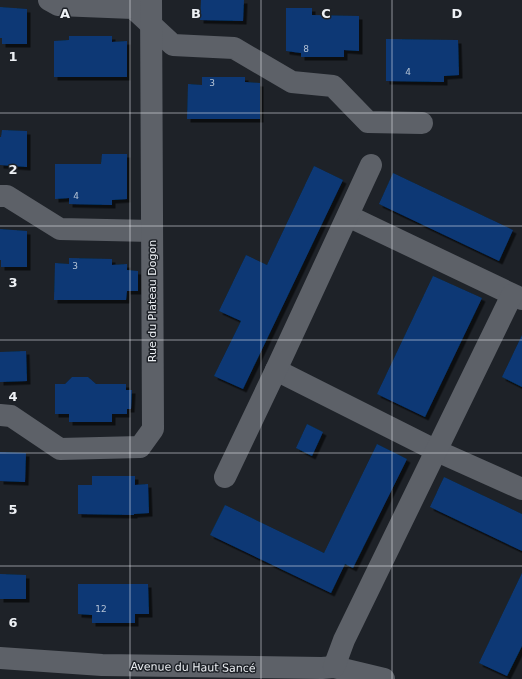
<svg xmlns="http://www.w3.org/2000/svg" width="522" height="679" font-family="'DejaVu Sans',sans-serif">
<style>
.building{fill:#093975;filter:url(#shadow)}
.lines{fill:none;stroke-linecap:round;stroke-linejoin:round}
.minor{stroke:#5d6168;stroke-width:22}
.grid{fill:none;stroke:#eef1f5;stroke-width:1;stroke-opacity:0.55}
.labels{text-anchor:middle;stroke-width:3;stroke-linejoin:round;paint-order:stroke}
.number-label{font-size:9px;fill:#b5c3d5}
.street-label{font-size:11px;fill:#eef1f5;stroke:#1e2228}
.grid-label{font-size:13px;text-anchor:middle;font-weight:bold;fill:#eef1f5;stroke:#1e2228;stroke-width:3;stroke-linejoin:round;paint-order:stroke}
</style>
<defs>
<filter id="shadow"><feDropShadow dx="3.5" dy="3.5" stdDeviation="0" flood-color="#0009"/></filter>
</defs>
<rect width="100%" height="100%" fill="#1e2228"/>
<!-- building -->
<g class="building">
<polygon points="201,0 244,0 243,21 200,20"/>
<polygon points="0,7 27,9 27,44 2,44 2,38 0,38"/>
<polygon points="286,8 312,8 312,15 359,16 359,51 344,50 344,57 301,57 301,53 286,51"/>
<polygon points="69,36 112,36 112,42 127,41 127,77 54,77 54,41 69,40"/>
<polygon points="386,39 458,40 459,75 444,76 444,82 386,81"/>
<polygon points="202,77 245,77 245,82 260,83 260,119 187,119 188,84 202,85"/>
<polygon points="2,130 27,131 27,167 0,165 0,137 1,137"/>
<polygon points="102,154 127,154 127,199 112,200 112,205 69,204 69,198 55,199 55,164 101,164"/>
<polygon points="314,166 343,180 243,389 214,376 241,321 219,311 246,255 267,265"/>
<polygon points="393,173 513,230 499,261 379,204"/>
<polygon points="0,229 27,231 27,267 1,267 1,260 0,260"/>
<polygon points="69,258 112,259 112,265 127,264 127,270 138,271 138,291 127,291 126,300 54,300 55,263 69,264"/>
<polygon points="433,276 482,298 425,417 377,394"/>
<polygon points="522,335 522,387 502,377"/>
<polygon points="26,351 27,381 0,382 0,352"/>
<polygon points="72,377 88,377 96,384 126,384 126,390 132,390 131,409 127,409 127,414 112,414 112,422 69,422 69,414 55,414 55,384 65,384"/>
<polygon points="307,424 323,432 312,456 296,448"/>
<polygon points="377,444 407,459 353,568 345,564 331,593 210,535 225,505 324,553"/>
<polygon points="0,452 26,453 25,482 0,481"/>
<polygon points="92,476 135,476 135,485 148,484 149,513 134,514 134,515 78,514 78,485 92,485"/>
<polygon points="444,477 522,514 522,551 430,507"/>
<polygon points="522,573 522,646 507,676 479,663"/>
<polygon points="0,574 26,575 26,599 0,599"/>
<polygon points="78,584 148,584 149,614 135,614 135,623 92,623 92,615 78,614"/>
</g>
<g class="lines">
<!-- minor -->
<g class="minor">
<polyline points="49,0 58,5 133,8 173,45 234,48 292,82 333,86 368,122 422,123"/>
<polyline points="0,196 7,196 60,229 152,231"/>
<polyline points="348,216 522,299"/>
<polyline points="276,370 437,451 522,489"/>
<polyline points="0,415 11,416 60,449 140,447 153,429 151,0"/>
<polyline points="225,477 276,370 371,165"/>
<polyline points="0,658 102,665 322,668 334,667 384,679"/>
<polyline points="334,667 344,640 512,295"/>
</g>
</g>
<!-- grid -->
<path class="grid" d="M130,0V679M261,0V679M392,0V679M0,113H522M0,226H522M0,340H522M0,453H522M0,566H522"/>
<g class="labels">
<!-- number labels -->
<g class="number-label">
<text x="306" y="52">8</text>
<text x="408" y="75">4</text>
<text x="212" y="86">3</text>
<text x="76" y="199">4</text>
<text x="75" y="269">3</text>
<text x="101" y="612">12</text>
</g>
<!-- street labels -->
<g class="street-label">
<text transform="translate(152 301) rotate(-90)" y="4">Rue du Plateau Dogon</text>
<text transform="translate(193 667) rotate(1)" y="4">Avenue du Haut Sancé</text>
</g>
</g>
<g class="grid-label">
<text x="65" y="18">A</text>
<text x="196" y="18">B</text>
<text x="326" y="18">C</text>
<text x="457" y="18">D</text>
<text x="13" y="61">1</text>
<text x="13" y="174">2</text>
<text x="13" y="287">3</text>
<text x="13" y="401">4</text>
<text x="13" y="514">5</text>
<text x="13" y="627">6</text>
</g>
</svg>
